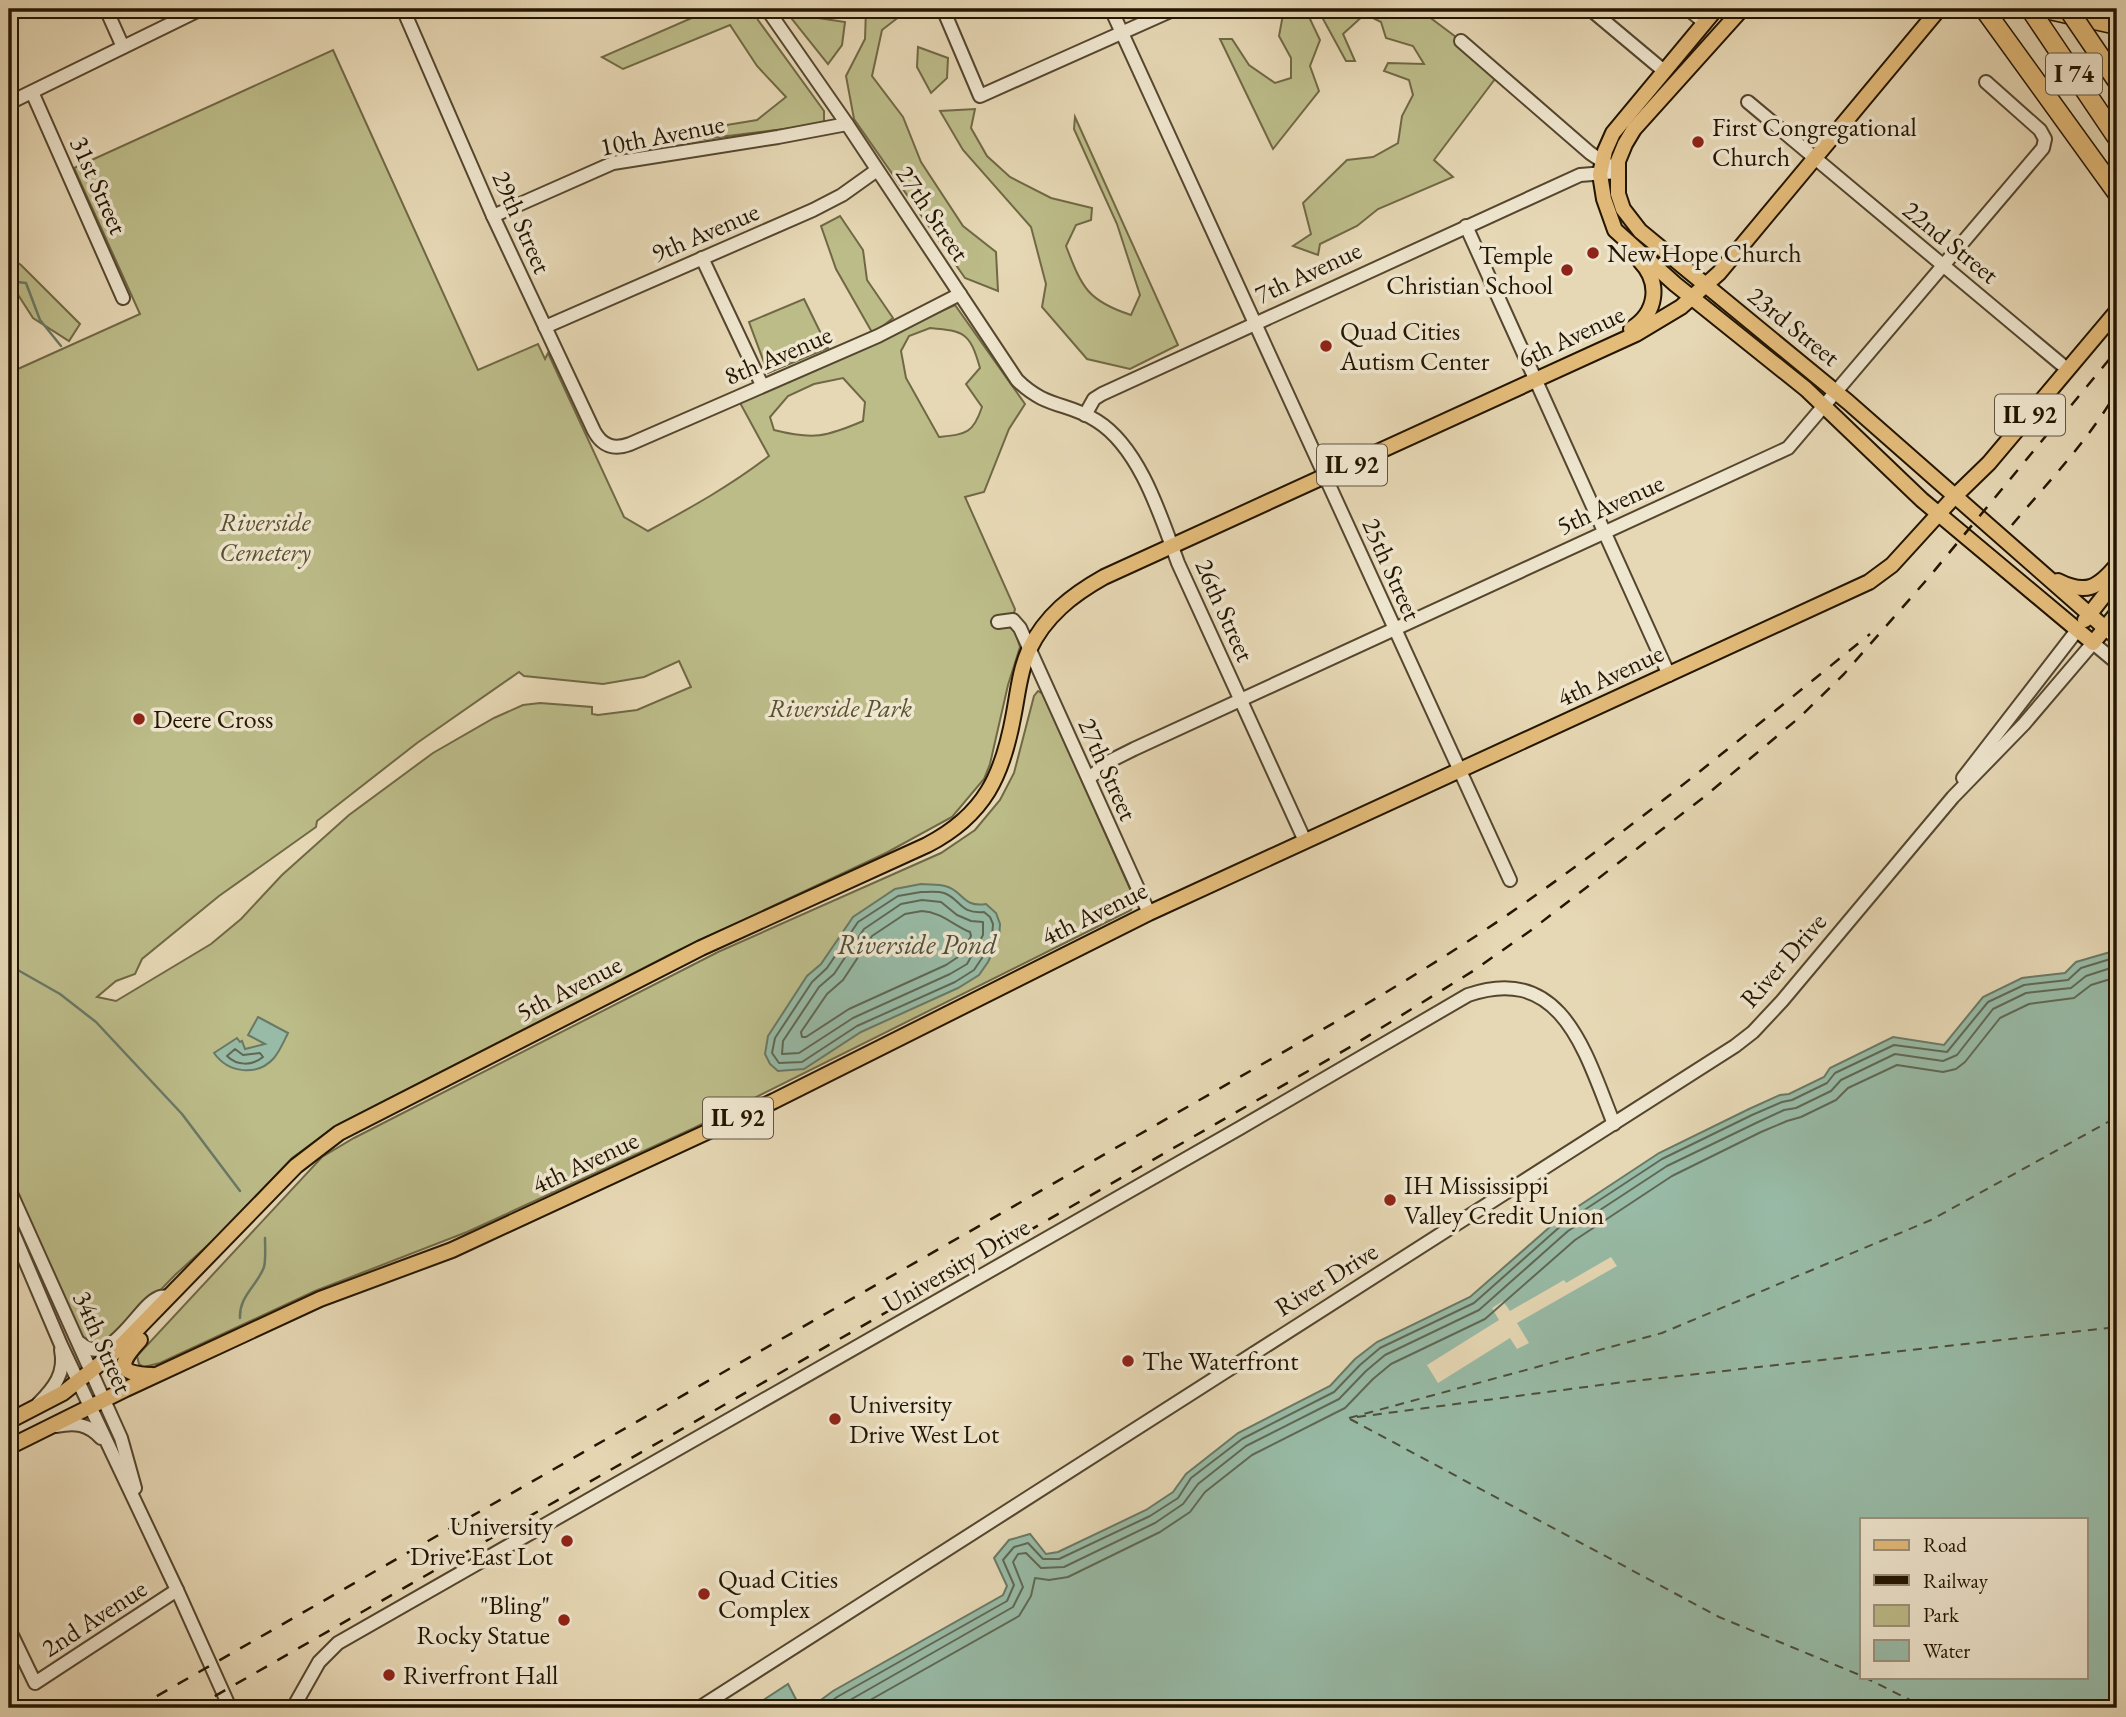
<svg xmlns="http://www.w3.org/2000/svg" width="2126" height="1717" font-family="'EB Garamond',serif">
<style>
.green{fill:#bcbc89;stroke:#706845;stroke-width:2;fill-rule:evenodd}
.water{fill:#98bba7;stroke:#697965;stroke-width:2;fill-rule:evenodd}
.pier{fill:#e7d8b5}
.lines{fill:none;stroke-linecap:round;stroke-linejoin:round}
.shore{stroke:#5e6854;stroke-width:2}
.stream{stroke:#697965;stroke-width:2.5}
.ferry{stroke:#4c4f3b;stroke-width:2;stroke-dasharray:9 7;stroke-linecap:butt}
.minor-casing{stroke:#54462e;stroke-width:16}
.major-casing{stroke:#231501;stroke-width:18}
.highway-casing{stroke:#231501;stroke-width:21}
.minor{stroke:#efe6cf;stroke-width:12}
.major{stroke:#e4bc7a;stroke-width:14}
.highway{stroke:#e4bc7a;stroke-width:18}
.rail{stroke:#231501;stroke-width:2.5;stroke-dasharray:12 12;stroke-linecap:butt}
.highway-bridge-casing{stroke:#231501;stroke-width:21;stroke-linecap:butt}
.highway-bridge{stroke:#e4bc7a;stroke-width:18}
.poi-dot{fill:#8f2418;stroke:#efe6cf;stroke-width:2.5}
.labels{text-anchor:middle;stroke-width:7;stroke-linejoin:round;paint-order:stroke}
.shield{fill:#efe6cf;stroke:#60543f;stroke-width:2}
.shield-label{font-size:24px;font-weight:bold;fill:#231501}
.poi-label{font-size:26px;fill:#231501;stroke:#efe6cf;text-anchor:start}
.street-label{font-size:26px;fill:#231501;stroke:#efe6cf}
.park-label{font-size:26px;font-style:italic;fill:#594f31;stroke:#efe6cf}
.water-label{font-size:28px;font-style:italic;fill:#4c4f3b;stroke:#efe6cf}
</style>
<rect width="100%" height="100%" fill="#e7d8b5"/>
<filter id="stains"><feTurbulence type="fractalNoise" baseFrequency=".00286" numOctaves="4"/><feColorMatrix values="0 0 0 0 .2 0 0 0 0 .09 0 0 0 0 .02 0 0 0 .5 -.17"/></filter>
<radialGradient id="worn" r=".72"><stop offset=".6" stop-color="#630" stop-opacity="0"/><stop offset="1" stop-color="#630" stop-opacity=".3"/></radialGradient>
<!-- green -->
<g class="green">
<polygon points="703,9 753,9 758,20 824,111 824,124 687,141 684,132 757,120 786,97 757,66 730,25 623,69 602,57 701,14"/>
<polygon points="784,9 807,9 812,17 845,22 842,45 828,64"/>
<polygon points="866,9 905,9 904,13 882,30 872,76 903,117 921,162 963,226 996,252 998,291 965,278 854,119 846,76 865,39"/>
<polygon points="1284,9 1302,9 1310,19 1320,40 1310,66 1319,91 1273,149 1220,39 1232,39 1249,65 1275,83 1291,78 1291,58 1279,36"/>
<polygon points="1315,9 1433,9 1428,16 1456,37 1459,47 1495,79 1434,160 1453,177 1378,209 1357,226 1320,244 1318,255 1293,246 1311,234 1303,203 1347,160 1373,157 1398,143 1402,116 1413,95 1409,80 1384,71 1388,63 1424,64 1413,46 1386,38 1381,22 1365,14 1343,34 1355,61 1346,61 1322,17"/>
<polygon points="918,47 948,58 947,78 931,93 917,67"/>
<path d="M333,50L478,370L538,344L545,359L548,353L624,517L648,531C690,508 732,485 769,456L739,401L955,305L1025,404L1009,429L984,492L965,497L1015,609L1011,625L1015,631L1020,647L1008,685L990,764L984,779L952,817L886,853L673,953L339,1124L292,1158L219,1235L175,1275L118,1334L100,1344H88L83,1341L9,1177V373L140,314L74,168ZM930,328C965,331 970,333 980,368L966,384L982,407C973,434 966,434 939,437L906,378L901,351L909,336ZM843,378L865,402L863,421C826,437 813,440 774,430L770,417L788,396L814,384ZM679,661L691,687L637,710L598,715L592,714V707L540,703L523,705L494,718L433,753L349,815L282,875L241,919L211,944L116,1001L97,997L116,981L135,974L142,959L219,896L316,827L317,821L417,743L519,672L524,676L603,684L644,677Z"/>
<path d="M975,109L971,128L987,156L1010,177L1051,198L1092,208L1091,220L1076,225L1066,246C1082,288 1088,301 1131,315L1140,295L1117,224L1074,129L1075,117L1178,345L1130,369L1087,359L1042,307L1046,284L1031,227L963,150L940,111Z"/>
<polygon points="840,216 863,250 867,280 893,318 873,334 836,269 821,226"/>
<polygon points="9,257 21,265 80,324 69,341 33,318 15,290 9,288"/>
<polygon points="804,299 828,348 768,373 749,322"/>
<polygon points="1038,691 1043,694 1135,900 1131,910 694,1128 467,1232 315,1291 160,1363 144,1367 139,1364 137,1356 322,1157 354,1138 718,952 941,853 975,830 1000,800 1014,773 1034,696"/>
</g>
<!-- water -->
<g class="water">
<path d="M921,884C929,885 938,884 945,886C963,890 962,908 986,904L996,913L1000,924L999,939L988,962L979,975L958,988L861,1032L804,1069L778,1071L770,1064L765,1054L768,1036L807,976L821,964L853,917L895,889Z"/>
<path d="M2117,950V1708H751L788,1684L800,1707L810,1708L833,1691L1003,1595L1007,1586L994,1558L1009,1540L1030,1534L1046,1554L1058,1552L1146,1510L1173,1492L1186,1474L1238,1433L1330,1386L1355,1359L1377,1342L1470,1297L1559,1219L1659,1153L1749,1109L1780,1095L1789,1094L1824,1077L1830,1068L1893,1037L1944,1045L1983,997L2022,978L2065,973L2076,962ZM1862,1519H2086V1677H1862Z"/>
<path d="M258,1017L288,1033C284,1041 280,1051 274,1058C257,1077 228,1073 214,1053L237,1038L240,1042L242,1041L245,1049L265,1044L248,1035Z"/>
</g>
<!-- pier -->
<polygon class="pier" points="1611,1257 1617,1266 1517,1323 1529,1343 1517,1349 1510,1338 1438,1383 1427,1365 1499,1320 1492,1308 1503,1301 1510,1311 1564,1280 1566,1283"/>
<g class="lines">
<!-- shore -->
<g class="shore">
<path d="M921,892C928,892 938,891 944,893C961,899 959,914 984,912L990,917L993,924L992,937L982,958L974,970L955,982L857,1026L802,1062L779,1063L772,1053L775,1038L812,982L827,968L858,922L898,896Z"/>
<polygon points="922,900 941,902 957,915 971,921 983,922 983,935 967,964 950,974 853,1018 799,1053 782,1054 783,1041 819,987 834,974 864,929 901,904"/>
<path d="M922,911C941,912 953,925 970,932L971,936L961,955L946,965L849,1009L806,1037H802L801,1032L827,994L843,980L872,936L905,914Z"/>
<path d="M235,1049L243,1055L260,1053L263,1057C252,1066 237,1066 227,1056Z"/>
<polyline points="822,1708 837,1697 1007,1601 1014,1585 1003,1560 1014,1547 1028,1543 1043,1559 1059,1559 1150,1516 1178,1498 1191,1478 1242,1439 1334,1392 1360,1365 1380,1348 1474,1303 1563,1224 1662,1159 1752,1115 1782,1102 1792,1100 1827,1083 1835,1073 1894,1045 1947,1052 1988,1002 2024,985 2068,980 2081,968 2117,957"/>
<polyline points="836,1708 1013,1607 1023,1587 1013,1562 1018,1554 1026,1553 1041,1568 1064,1567 1155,1523 1183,1504 1198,1484 1246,1446 1339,1399 1366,1371 1385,1355 1479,1310 1568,1231 1667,1166 1756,1123 1784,1110 1796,1108 1831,1091 1841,1080 1895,1054 1943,1061 1957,1055 1993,1009 2026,993 2071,988 2086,976 2117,966"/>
<polyline points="856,1708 1019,1616 1031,1596 1035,1578 1049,1580 1068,1577 1160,1532 1190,1512 1205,1492 1252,1455 1345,1408 1373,1379 1391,1364 1485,1319 1575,1240 1672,1176 1761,1132 1787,1121 1801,1117 1836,1100 1848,1088 1897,1065 1943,1072 1956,1069 1965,1062 2000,1018 2029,1004 2074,998 2091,985 2117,977"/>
</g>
<!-- stream -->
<g class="stream">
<polyline points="9,281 26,283 40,320 61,346"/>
<polyline points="9,965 60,994 96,1022 182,1114 240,1191"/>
<path d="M240,1318C239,1296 257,1286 264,1267C266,1259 265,1247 265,1238"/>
</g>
<!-- ferry -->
<g class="ferry">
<polyline points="1357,1417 1616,1383 2117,1327"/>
<polyline points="1349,1418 1662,1333 1931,1220 2117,1117"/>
<polyline points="1350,1419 1719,1617 1862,1676"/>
<polyline points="1864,1677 1926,1708"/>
</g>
<!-- minor casing -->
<g class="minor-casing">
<g id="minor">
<polyline points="106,9 123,47"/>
<path d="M403,9L493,216L594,431C602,446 614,450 630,444L878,336L960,294"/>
<path d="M767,9L847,124L1017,380C1046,409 1068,402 1097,421C1140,448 1161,517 1178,563L1305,841"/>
<polyline points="943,9 980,96 1175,9"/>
<polyline points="1111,9 1510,880"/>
<polyline points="1590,9 1664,71"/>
<polyline points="1688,9 1704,22"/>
<polyline points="1461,41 1590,153 1608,165"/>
<polyline points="32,92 123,298"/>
<polyline points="1748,102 2061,364"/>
<polyline points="9,103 201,9"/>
<polyline points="493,216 613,163 778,137 847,124"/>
<polyline points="1466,226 1669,675"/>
<polyline points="702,258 762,385"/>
<polyline points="545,327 813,210 842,195 877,170"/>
<polyline points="1085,415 1094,399 1102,394 1580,175 1617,172"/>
<polyline points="998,622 1013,620 1020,628 1149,913"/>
<polyline points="2105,628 2117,639"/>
<polyline points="1089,778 1112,760 1134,749 1788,448 2043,148 2045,139 2040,130 1986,82"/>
<polyline points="1963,778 2078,629"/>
<polyline points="9,1189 121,1438 135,1488"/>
<polyline points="9,1223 61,1345 177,1590 230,1708"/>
<path d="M80,1343C110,1370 138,1306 158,1298C161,1296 165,1297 169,1296"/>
<path d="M38,1404C54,1388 66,1373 61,1350"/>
<path d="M57,1426C75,1422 88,1424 101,1438"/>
<polyline points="9,1629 35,1683 177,1590"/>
<path d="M293,1708L319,1662L338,1643L1240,1128L1468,995C1563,962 1586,1055 1614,1124"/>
<polyline points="699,1708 1735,1046 1753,1032 1782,1001 1953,797 2024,724 2093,643 2117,663"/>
</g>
</g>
<!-- major casing -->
<g class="major-casing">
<g id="major">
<polyline points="1716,9 1613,133 1605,151 1600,174 1604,199 1615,230 1675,284 1806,389 1922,500 2093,643 2117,613"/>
<polyline points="1742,9 1634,129 1625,144 1618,161 1618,194 1623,209 1640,231 1848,402 2105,628"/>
<path d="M1631,329C1657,313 1661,283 1640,261"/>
<path d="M2058,581C2086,595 2098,588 2117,565"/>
<polyline points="2085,620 2117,579"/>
<path d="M140,1340C118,1364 117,1374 152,1375"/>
<path d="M9,1421L63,1393L116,1351L296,1166L339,1133L701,948L927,845C985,815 1003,775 1014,713C1018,692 1020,670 1029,650C1045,616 1072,595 1104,577L1636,334L1681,307L1719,273L1939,9"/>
<polyline points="9,1447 126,1389 320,1299 452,1250 774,1101 1149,913 1869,582 1892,565 1954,497 1989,463 2117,311"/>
</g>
</g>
<!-- highway casing -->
<g class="highway-casing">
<g id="highway">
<polyline points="1984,9 2117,193"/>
<polyline points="2030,9 2117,138"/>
<polyline points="2045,9 2117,25"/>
</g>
</g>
<!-- minor -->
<use href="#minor" class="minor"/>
<!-- major -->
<use href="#major" class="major"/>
<!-- highway -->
<use href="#highway" class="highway"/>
<!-- rail -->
<g class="rail">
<path d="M2012,525C2048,482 2089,440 2117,391"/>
<path d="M136,1708L1259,1066C1350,1014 1441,962 1526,902C1645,819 1757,725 1870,634"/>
<polyline points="194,1708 1352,1046 1473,971 1530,931 1704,797 1800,717 1844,674 1930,576 2117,350"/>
</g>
<!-- highway-bridge casing -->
<g class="highway-bridge-casing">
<polyline id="highway-bridge" points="2068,9 2117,81"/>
</g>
<!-- highway-bridge -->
<use href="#highway-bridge" class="highway-bridge"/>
</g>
<!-- markers -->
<g class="poi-dot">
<circle cx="1698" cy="142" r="7"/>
<circle cx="1593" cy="253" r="7"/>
<circle cx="1567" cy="270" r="7"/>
<circle cx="1326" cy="346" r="7"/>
<circle cx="139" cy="719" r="7"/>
<circle cx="1390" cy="1200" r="7"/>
<circle cx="1128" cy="1361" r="7"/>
<circle cx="835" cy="1419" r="7"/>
<circle cx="567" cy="1541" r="7"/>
<circle cx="704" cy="1594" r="7"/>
<circle cx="564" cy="1620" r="7"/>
<circle cx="389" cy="1675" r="7"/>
</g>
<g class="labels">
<!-- shield labels -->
<g class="shield">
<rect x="2046" y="53.5" width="56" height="41" rx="5"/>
<rect x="1995" y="394.5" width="70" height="41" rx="5"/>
<rect x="1317" y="444.5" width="70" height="41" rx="5"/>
<rect x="703" y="1097.5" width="70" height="41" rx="5"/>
</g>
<g class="shield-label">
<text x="2074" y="82">I 74</text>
<text x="2030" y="423">IL 92</text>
<text x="1352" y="473">IL 92</text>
<text x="738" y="1126">IL 92</text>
</g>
<!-- poi labels -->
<g class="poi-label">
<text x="1712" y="136">First Congregational<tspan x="1712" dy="30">Church</tspan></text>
<text x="1607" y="262">New Hope Church</text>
<text x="1553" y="264" text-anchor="end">Temple<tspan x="1553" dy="30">Christian School</tspan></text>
<text x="1340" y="340">Quad Cities<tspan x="1340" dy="30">Autism Center</tspan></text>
<text x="153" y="728">Deere Cross</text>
<text x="1404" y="1194">IH Mississippi<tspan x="1404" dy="30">Valley Credit Union</tspan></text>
<text x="1142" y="1370">The Waterfront</text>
<text x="849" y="1413">University<tspan x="849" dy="30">Drive West Lot</tspan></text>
<text x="553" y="1535" text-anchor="end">University<tspan x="553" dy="30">Drive East Lot</tspan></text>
<text x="718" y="1588">Quad Cities<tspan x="718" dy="30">Complex</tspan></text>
<text x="550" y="1614" text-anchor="end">"Bling"<tspan x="550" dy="30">Rocky Statue</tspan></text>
<text x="403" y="1684">Riverfront Hall</text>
</g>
<!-- street labels -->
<g class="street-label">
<text transform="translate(662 135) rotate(-11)" y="9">10th Avenue</text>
<text transform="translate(99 185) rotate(66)" y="9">31st Street</text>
<text transform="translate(933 213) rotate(56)" y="9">27th Street</text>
<text transform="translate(522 222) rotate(66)" y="9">29th Street</text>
<text transform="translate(705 232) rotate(-23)" y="9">9th Avenue</text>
<text transform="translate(1951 242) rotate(39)" y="9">22nd Street</text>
<text transform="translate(1308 272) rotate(-25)" y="9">7th Avenue</text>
<text transform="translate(1794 326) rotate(39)" y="9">23rd Street</text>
<text transform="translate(1571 336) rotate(-25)" y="9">6th Avenue</text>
<text transform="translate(778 355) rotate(-23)" y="9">8th Avenue</text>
<text transform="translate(1610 504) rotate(-24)" y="9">5th Avenue</text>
<text transform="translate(1392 569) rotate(66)" y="9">25th Street</text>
<text transform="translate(1225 610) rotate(66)" y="9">26th Street</text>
<text transform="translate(1610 675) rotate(-25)" y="9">4th Avenue</text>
<text transform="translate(1108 769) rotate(66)" y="9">27th Street</text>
<text transform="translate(1094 913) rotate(-26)" y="9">4th Avenue</text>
<text transform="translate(1783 960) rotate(-49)" y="9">River Drive</text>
<text transform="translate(569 988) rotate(-27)" y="9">5th Avenue</text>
<text transform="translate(585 1162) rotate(-25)" y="9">4th Avenue</text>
<text transform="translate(956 1265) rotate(-30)" y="9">University Drive</text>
<text transform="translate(1326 1279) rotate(-32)" y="9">River Drive</text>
<text transform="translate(103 1342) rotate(66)" y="9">34th Street</text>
<text transform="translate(94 1618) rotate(-33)" y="9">2nd Avenue</text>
</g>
<!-- park labels -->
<g class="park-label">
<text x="265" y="531">Riverside<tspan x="265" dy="30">Cemetery</tspan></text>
<text x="840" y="717">Riverside Park</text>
</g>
<!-- water labels -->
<g class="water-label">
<text x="917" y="954">Riverside Pond</text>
</g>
</g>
<!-- margin -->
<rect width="2126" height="1717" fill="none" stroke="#e7d8b5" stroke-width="35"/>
<rect x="10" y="10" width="2105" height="1696" fill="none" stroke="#231501" stroke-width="3.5"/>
<rect x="18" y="18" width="2091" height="1682" fill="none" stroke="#231501" stroke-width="2"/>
<!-- legend -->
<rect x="1860" y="1518" width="228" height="161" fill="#efe6cf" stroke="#9d927d" stroke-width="2"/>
<rect x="1874" y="1540" width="35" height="10" fill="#e4bc7a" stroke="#9d927d" stroke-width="2"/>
<text x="1923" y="1552" font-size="21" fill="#231501">Road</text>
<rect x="1874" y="1575" width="35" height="10" fill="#231501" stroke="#9d927d" stroke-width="2"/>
<text x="1923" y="1588" font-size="21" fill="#231501">Railway</text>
<rect x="1874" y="1605" width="35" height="21" fill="#bcbc89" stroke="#9d927d" stroke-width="2"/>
<text x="1923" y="1622" font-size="21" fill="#231501">Park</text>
<rect x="1874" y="1640" width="35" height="21" fill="#98bba7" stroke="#9d927d" stroke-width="2"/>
<text x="1923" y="1658" font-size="21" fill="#231501">Water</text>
<rect width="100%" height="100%" filter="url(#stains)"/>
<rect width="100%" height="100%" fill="url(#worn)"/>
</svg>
